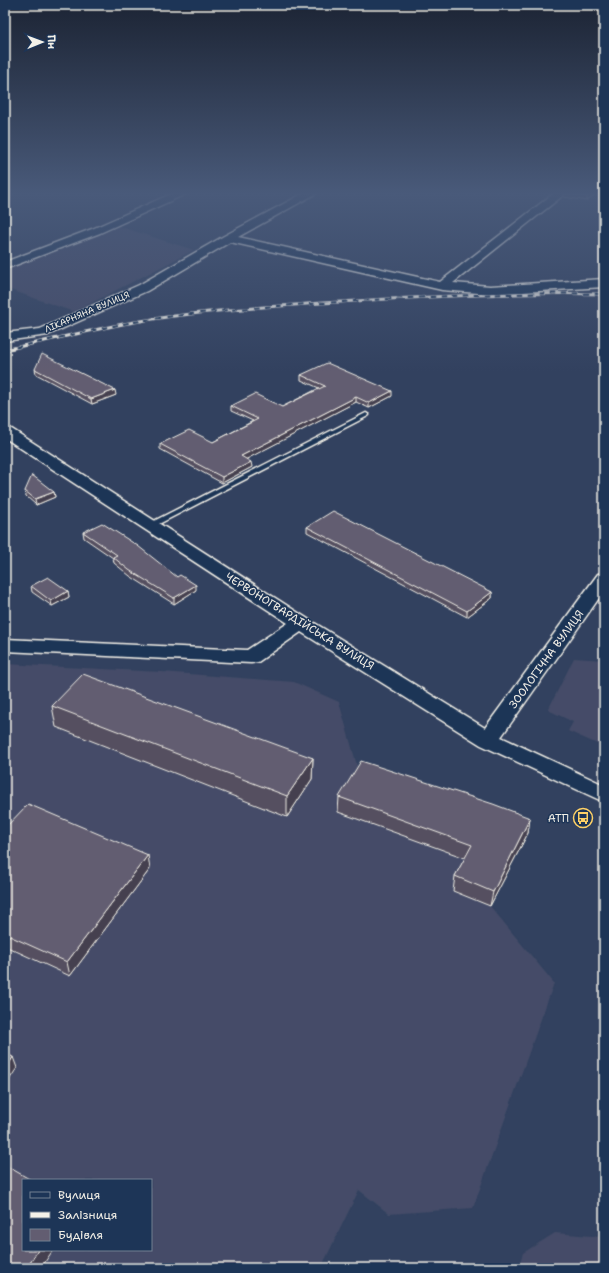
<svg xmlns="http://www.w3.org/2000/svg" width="609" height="1273" font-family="'Shantell Sans',sans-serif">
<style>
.built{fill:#444c67;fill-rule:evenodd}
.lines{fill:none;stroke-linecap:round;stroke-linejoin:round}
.service-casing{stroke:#f4f1e8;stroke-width:3}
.minor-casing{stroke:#f4f1e8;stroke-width:3}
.service{fill:#1d3557;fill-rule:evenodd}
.minor{fill:#1d3557;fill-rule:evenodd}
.rail-casing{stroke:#f4f1e8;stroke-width:3}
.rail{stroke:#1d3557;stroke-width:2;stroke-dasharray:5.5;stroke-linecap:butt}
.wall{fill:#545061;stroke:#f4f1e8}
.shaded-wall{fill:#45414f;stroke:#f4f1e8}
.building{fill:#625d71;stroke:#f4f1e8}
.labels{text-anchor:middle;stroke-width:3;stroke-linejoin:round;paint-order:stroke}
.far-street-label{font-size:9px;fill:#f4f1e8;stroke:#1d3557}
.street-label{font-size:11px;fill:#f4f1e8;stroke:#1d3557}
.poi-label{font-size:11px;fill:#f4f1e8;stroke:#1d3557;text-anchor:end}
</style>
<rect width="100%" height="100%" fill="#32415f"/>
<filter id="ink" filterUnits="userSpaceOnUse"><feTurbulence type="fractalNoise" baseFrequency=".025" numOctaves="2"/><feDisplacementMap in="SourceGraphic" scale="8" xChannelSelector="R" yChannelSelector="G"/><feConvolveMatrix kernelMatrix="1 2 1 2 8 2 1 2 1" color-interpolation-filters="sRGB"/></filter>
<g filter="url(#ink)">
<!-- built -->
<g class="built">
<polygon points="118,226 194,250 74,312 5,288 5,270"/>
<polygon points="574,658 604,660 604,747 568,731 573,722 548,710"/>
<path d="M5,664L162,672L294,682L339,702L360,776L528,833L490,906L554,983L473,1208L389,1214L359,1190L321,1268H5ZM23,1180H151V1250H23Z"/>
<polygon points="555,1233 604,1237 604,1268 518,1268 523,1253"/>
</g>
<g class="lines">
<!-- service casing -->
<g class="service-casing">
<polygon id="service" points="366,413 369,415 368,416 153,527 147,527 146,525"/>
</g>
<!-- minor casing -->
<g class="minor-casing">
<g id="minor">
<polygon points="173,193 188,193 100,233 5,269 5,262 92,229"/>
<polygon points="304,193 317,193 238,237 440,282 554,193 566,193 453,283 490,286 604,279 604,287 490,294 442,290 230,242 147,291 48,335 5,341 5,333 40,329 139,285 224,236"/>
<polygon points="5,427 10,428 308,619 485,728 598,574 604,573 604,591 501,737 604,785 604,802 481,745 301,632 258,662 251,663 5,651 5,639 247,650 288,623 5,438"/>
</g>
</g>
<!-- service -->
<use href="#service" class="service"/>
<!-- minor -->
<use href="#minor" class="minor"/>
<!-- rail casing -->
<g class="rail-casing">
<path id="rail" d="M5,350C44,341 84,332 123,324C200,310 278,306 356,301C438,296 521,292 604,294"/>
</g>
<!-- rail -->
<use href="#rail" class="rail"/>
</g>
<!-- wall -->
<g class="wall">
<polygon points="564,194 596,194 587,201 564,197"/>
<polygon points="35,369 116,395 92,404 36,374"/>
<polygon points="301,375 392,396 369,408 356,402 246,459 252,467 222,483 160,449 160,444 213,442 253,421 231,411 231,406 282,407 319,388 301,380"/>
<polygon points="25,491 54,492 55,497 36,505 26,496"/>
<polygon points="307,527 492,592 492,598 467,617 307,532"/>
<polygon points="83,532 177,577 196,590 174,604 130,576 114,563 113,558 84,538"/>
<polygon points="31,586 68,591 69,597 52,606 32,592"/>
<polygon points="52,706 313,758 312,779 287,817 56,727"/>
<polygon points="339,797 530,818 528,833 490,906 453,891 455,876 465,858 338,812"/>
<polygon points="5,828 150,869 70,976 5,946"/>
</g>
<!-- shaded-wall -->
<g class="shaded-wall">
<polygon points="592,194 596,194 587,201 587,197"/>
<polygon points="115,390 116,395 92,404 91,399"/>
<polygon points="392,391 392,396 369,408 369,403"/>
<polygon points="356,397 356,402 241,462 241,456"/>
<polygon points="251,462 252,467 222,483 222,477"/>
<polygon points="54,492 55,497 36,505 35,499"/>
<polygon points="196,585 196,590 174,604 174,598"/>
<polygon points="68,591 69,597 52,606 51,601"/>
<polygon points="492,592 492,598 467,617 467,611"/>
<polygon points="313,758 312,779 287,817 287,796"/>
<polygon points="530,818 528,833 490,906 493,892"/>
<polygon points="148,855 150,869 70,976 67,962"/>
<polygon points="13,1057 17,1068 5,1086 5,1070"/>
<polygon points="38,1250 53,1250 41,1268 27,1268"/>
</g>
<!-- building -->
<g class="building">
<polygon points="570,194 592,194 587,197"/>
<polygon points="42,354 115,390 91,399 35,369"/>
<polygon points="327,363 392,391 369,403 356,397 241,456 251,462 222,477 160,444 189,430 213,442 258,419 231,406 255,394 282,407 325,386 301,375"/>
<polygon points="32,475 54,492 35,499 25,491"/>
<polygon points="333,511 492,592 467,611 307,527"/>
<polygon points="102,523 138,546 177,577 180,575 196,585 174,598 129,570 113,557 117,555 83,532"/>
<polygon points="48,577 68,591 51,601 31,586"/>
<polygon points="83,674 313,758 287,796 52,706"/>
<polygon points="361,761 493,804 530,818 493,892 455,876 472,845 339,797"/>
<polygon points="28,804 148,855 67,962 5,934 5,828"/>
<polygon points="5,1053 13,1057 5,1070"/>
<polygon points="5,1165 31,1180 23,1180 23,1250 38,1250 27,1268 5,1268"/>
</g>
</g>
<!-- sky -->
<linearGradient id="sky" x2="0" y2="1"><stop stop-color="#1c2434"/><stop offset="0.52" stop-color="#495a7a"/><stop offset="1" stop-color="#495a7a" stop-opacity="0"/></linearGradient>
<rect width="609" height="372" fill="url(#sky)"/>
<!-- icons -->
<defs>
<g id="bus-ring" transform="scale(1)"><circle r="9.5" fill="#1d3557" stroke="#ffd166" stroke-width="1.5"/><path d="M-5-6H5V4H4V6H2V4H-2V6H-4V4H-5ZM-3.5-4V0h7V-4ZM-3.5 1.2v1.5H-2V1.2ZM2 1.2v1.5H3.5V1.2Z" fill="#ffd166"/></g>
</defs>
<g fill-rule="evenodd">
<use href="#bus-ring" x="583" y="818"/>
</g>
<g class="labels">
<!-- far-street labels -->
<g class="far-street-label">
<text transform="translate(87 312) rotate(-23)" y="3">ЛІКАРНЯНА ВУЛИЦЯ</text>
</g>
<!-- street labels -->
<g class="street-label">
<text transform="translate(300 621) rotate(32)" y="4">ЧЕРВОНОГВАРДІЙСЬКА ВУЛИЦЯ</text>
<text transform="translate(546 659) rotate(-54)" y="4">ЗООЛОГІЧНА ВУЛИЦЯ</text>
</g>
<!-- poi labels -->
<g class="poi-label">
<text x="569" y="822">АТП</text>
</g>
</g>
<!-- margin -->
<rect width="609" height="1273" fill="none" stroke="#1d3557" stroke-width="20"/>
<rect x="10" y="10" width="589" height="1253" fill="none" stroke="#f4f1e8" stroke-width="1.5" filter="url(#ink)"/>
<!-- legend -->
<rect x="22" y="1179" width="130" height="72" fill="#1d3557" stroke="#738091"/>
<rect x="30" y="1192" width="20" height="6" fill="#1d3557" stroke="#738091"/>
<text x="58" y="1199" font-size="12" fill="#f4f1e8">Вулиця</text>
<rect x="30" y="1212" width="20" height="6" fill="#f4f1e8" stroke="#738091"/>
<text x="58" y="1219" font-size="12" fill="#f4f1e8">Залізниця</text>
<rect x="30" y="1229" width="20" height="12" fill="#625d71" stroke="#738091"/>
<text x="58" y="1239" font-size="12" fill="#f4f1e8">Будівля</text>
<!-- north arrow -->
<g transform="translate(42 42) rotate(89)" stroke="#1d3557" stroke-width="3" paint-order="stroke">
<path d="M0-3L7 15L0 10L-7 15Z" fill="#f4f1e8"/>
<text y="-6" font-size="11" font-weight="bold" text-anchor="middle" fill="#f4f1e8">Пн</text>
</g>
</svg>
